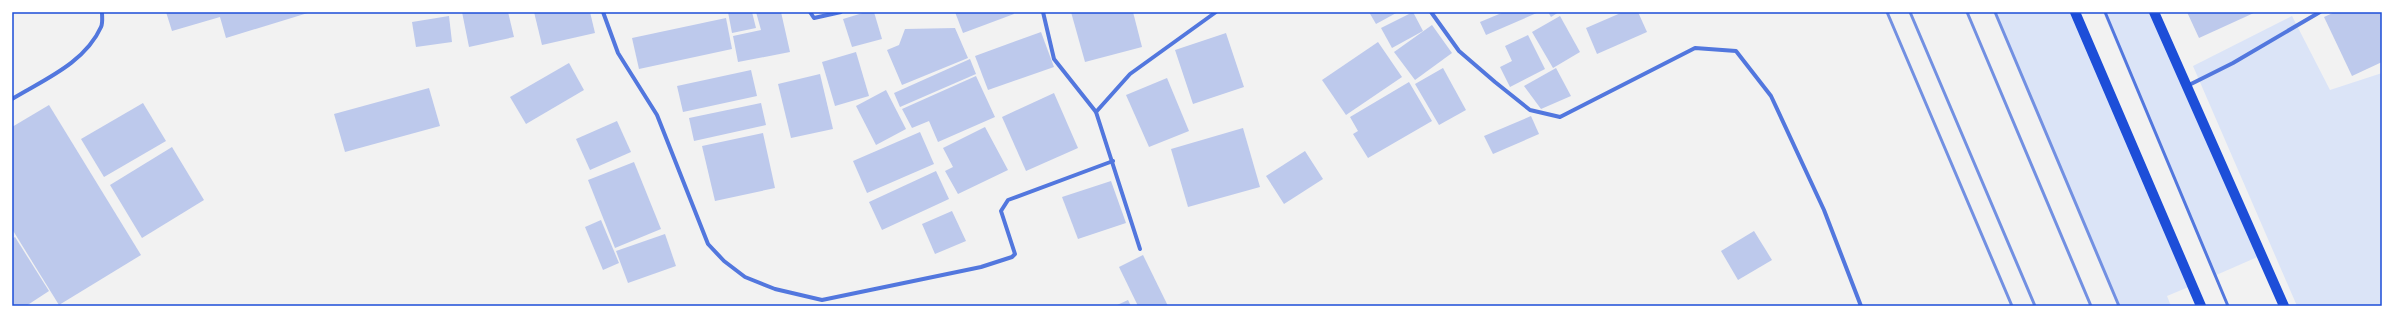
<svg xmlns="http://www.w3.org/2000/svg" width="2394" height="318" font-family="Raleway,sans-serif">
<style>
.green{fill:#dbe4f7}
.building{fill:#bdc9ec}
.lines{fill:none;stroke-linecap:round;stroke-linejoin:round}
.service{stroke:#5277de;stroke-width:3}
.minor{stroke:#5277de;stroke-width:4}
.primary{stroke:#1d4ed8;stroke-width:10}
.rail{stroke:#7290e2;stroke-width:3}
.neatline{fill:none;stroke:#1d4ed8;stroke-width:1.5}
</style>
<rect width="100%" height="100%" fill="#f2f2f2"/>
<!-- green -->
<g class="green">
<polygon points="1995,12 2075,12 2191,286 2167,296 2171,306 2119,306"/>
<polygon points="2103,12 2154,12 2262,255 2214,276"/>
<polygon points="2292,16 2330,90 2382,73 2382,306 2297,306 2193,66"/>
</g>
<!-- building -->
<g class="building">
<polygon points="166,12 311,12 226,38 220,17 172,31"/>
<polygon points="462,12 508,12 514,37 469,47"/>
<polygon points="534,12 590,12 595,33 542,45"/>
<polygon points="728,12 752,12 756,28 732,33"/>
<polygon points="756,12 781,12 790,52 738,62 733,36 761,30"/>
<polygon points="866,12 874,12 882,39 852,47 843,19"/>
<polygon points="955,12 1013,12 1014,14 963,33"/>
<polygon points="1071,12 1133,12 1142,47 1085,62"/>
<polygon points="1369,12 1398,12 1376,24"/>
<polygon points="1413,12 1423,31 1392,48 1381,28"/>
<polygon points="1504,12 1539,12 1486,35 1480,22"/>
<polygon points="1548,12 1559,12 1551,17"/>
<polygon points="1623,12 1638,12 1647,32 1597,54 1586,28"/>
<polygon points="2187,12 2256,12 2199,38"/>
<polygon points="2335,12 2382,12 2382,62 2352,76 2324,17"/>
<polygon points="449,16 452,42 416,47 412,22"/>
<polygon points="1560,16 1580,52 1553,68 1532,32"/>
<polygon points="726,18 732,49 639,69 632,38"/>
<polygon points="1432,25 1452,53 1415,80 1394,52"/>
<polygon points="955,28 968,58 902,85 887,50 899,45 905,29"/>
<polygon points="1041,32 1054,67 988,90 975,56"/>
<polygon points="1226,33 1244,87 1193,104 1175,50"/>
<polygon points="1528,35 1545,69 1510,87 1500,67 1512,61 1505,46"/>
<polygon points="1378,42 1402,77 1346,115 1322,80"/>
<polygon points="856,52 869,96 835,106 822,62"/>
<polygon points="970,59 976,74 900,107 894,93"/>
<polygon points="569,63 584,90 526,124 510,97"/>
<polygon points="1443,68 1466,110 1439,125 1415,84"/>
<polygon points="1556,68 1571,96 1541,109 1524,86"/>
<polygon points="751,70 757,96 683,112 677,86"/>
<polygon points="820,74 833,129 791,138 778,84"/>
<polygon points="976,76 995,117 938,142 929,121 912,128 902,109"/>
<polygon points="1167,78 1189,131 1149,147 1126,95"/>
<polygon points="1409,82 1432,121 1368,158 1353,134 1358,131 1350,117"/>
<polygon points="429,88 440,126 345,152 334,114"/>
<polygon points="886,90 906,129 876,145 856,106"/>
<polygon points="1054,93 1078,148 1026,171 1002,117"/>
<polygon points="143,103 166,141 104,177 81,139"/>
<polygon points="761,103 766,125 694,141 689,118"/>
<polygon points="49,105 141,255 59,305 12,229 12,127"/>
<polygon points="1531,116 1539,134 1493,154 1484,136"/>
<polygon points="617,121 631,152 590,170 576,139"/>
<polygon points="985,127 1008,170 958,194 945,171 953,167 943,148"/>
<polygon points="1243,128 1260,187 1188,207 1171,149"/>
<polygon points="920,132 934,164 867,193 853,161"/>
<polygon points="763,133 775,188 715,201 702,146"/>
<polygon points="172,147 204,200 142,238 110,185"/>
<polygon points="1305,151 1323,179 1284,204 1266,176"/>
<polygon points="634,162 661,229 615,248 588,180"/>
<polygon points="936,171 949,199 882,230 869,202"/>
<polygon points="1111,181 1126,223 1078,239 1062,197"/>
<polygon points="952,211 966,241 935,254 922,224"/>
<polygon points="601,220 619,263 603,270 585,227"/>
<polygon points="1754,231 1772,260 1738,280 1721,251"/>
<polygon points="665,234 676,266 628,283 616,251"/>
<polygon points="15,237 49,291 26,306 12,306 12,239"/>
<polygon points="1143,255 1168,306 1138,306 1119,267"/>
<polygon points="1128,300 1131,306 1115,306"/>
</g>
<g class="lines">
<!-- service -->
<polyline class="service" points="2105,12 2228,306"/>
<!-- minor -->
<g class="minor">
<polyline points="603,12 618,53 657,115 708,244 724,261 745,277 775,289 822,300 981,267 1012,257 1015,254 1001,211 1008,200 1113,161"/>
<polyline points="810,12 814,18 841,12"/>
<polyline points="1043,12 1054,59 1096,112 1140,249"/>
<polyline points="1431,12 1459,51 1495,82 1530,110 1560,117 1695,48 1736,51 1771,96 1824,210 1861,306"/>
<polyline points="2187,86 2233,63 2320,12"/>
<path d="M12,99C43,80 85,63 101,27C103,23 102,17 102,12"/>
<polyline points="1096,112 1130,74 1216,12"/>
</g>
<!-- primary -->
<g class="primary">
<polyline points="2075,12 2201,306"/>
<polyline points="2154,12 2284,306"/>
</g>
<!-- rail -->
<g class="rail">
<polyline points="1887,12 2012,306"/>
<polyline points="1910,12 2035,306"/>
<polyline points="1967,12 2091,306"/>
<polyline points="1995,12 2119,306"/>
</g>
</g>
<!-- border -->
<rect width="2394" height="318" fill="none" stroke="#ffffff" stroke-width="26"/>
<rect x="13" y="13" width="2368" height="292" class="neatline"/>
</svg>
